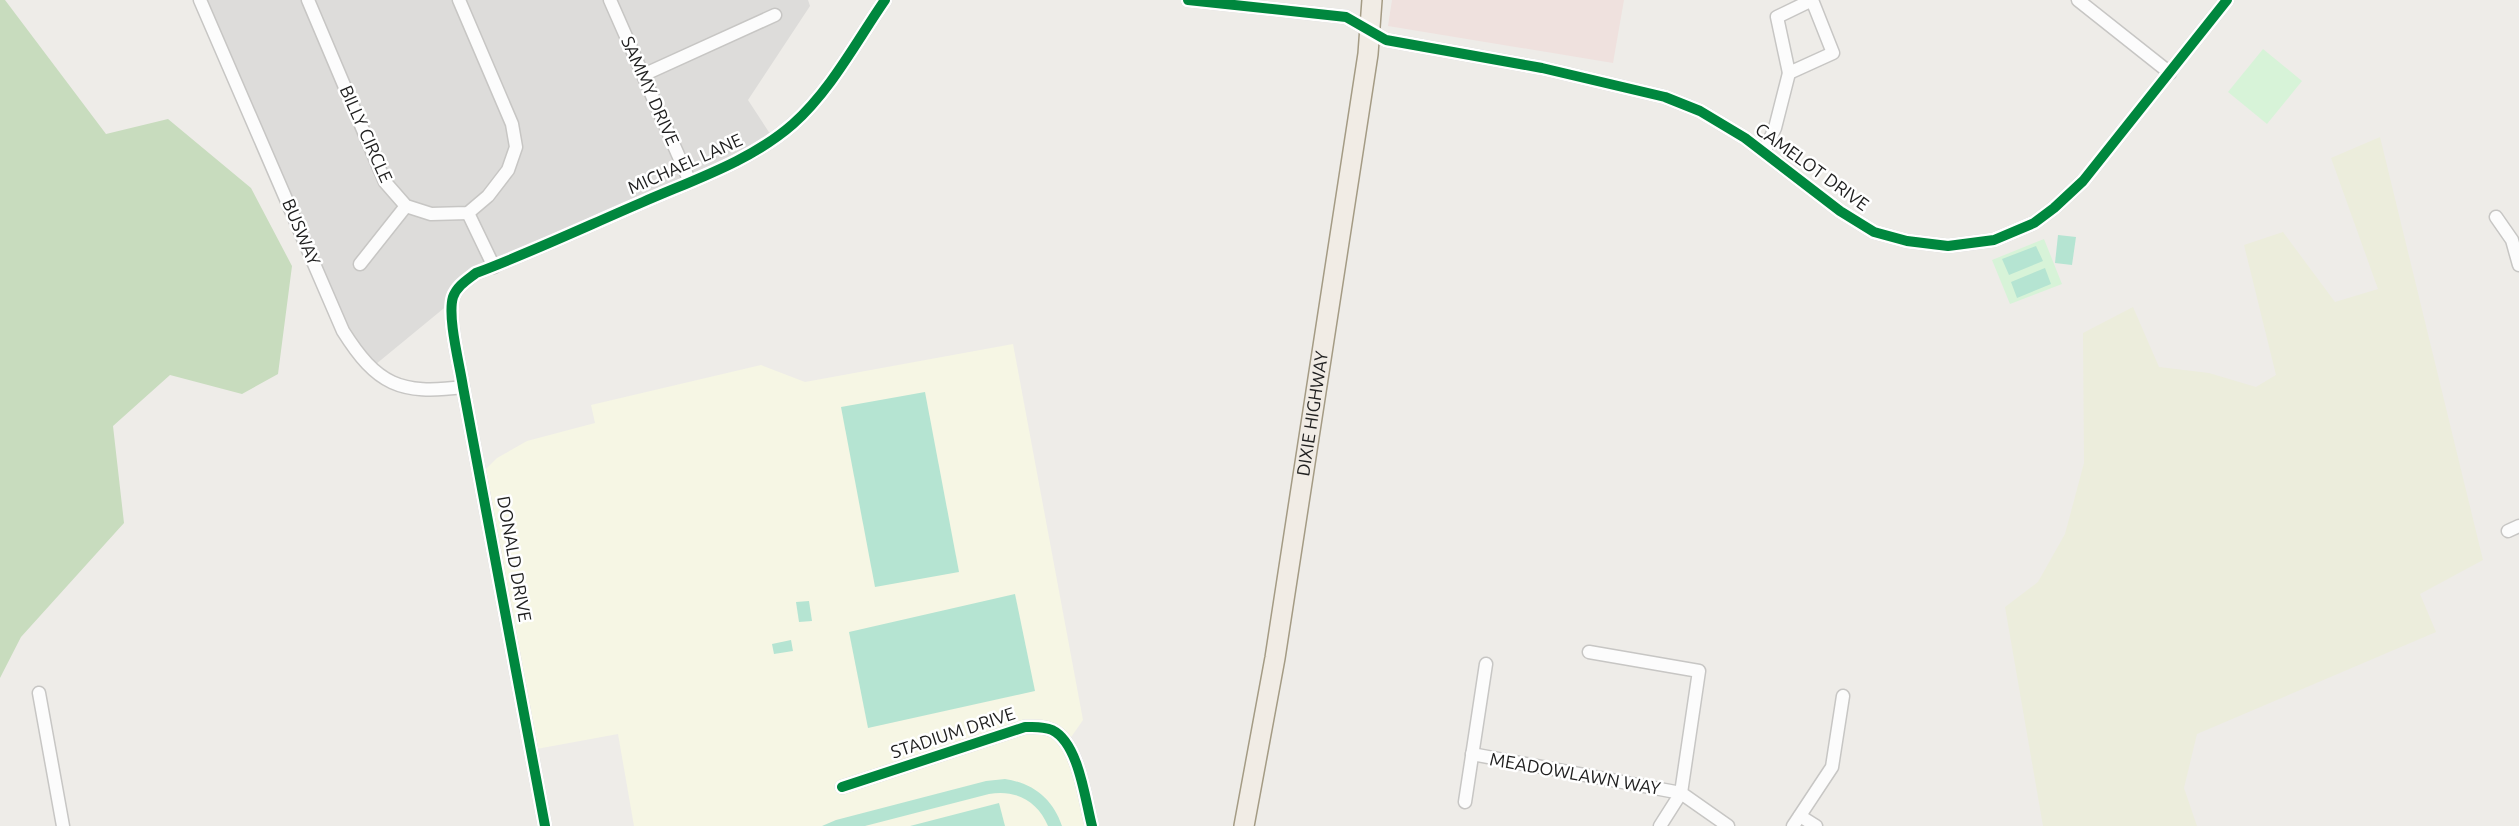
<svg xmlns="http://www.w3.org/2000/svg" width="2519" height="826" font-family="Ubuntu,sans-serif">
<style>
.residential{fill:#dddcda}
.commercial{fill:#efe1de}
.education{fill:#f6f6e4}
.farmland{fill:#eceddc}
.forest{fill:#c8dcbe}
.park{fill:#d7f3d8}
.pitch{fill:#b5e4d2}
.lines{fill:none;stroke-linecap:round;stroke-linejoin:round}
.street-casing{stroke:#c7c6c4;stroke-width:15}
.primary-casing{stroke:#a49b84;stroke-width:22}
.street{stroke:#fcfcfc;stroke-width:12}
.primary{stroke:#f1ece5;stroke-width:19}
.cycleway-casing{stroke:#fff;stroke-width:15}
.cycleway{stroke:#00873e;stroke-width:10}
.labels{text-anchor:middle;stroke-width:5;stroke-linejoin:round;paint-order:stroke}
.street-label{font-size:18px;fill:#202020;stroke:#fff}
</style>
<rect width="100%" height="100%" fill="#eeece8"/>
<!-- residential -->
<polygon class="residential" points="200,0 808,0 810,6 748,100 774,140 494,267 370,369 357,353"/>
<!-- commercial -->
<polygon class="commercial" points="1392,0 1624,0 1613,63 1388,26"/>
<!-- education -->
<polygon class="education" points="1013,344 1083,720 1067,743 1092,826 634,826 618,734 531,750 480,475 497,458 527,441 595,423 591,405 761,365 805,382"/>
<!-- farmland -->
<polygon class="farmland" points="2380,137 2483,560 2420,594 2436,632 2197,734 2184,788 2197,826 2043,826 2005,607 2038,582 2065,534 2084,463 2083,333 2133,307 2159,367 2209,373 2256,387 2276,375 2244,245 2283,232 2335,302 2378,289 2331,158"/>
<!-- forest -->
<polygon class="forest" points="0,0 5,0 106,134 168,119 251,188 292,266 278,374 242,394 170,375 113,426 124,523 21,637 0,678"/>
<!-- park -->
<g class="park">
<polygon points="2263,49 2302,81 2267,124 2228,92"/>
<polygon points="2044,239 2062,284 2010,304 1992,260"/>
</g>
<!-- pitch -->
<g class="pitch">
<polygon points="2058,235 2076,237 2072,265 2055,263"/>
<polygon points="2036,246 2043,261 2009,275 2002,259"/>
<polygon points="2045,268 2051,284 2017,298 2011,282"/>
<polygon points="925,392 959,572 875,587 841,407"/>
<polygon points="1015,594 1035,691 868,728 849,632"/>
<polygon points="809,601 812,621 799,622 796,602"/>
<polygon points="791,640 793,651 774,654 772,644"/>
<path d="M1005,779C1033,783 1053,799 1062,826H1048C1038,801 1015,789 989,794L865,826H822L836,820L986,781Z"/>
<polygon points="999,803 1005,826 910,826"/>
</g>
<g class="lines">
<!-- street casing -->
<g class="street-casing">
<g id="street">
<path d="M200,0L343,331C377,385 400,395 463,387"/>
<polyline points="308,0 385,182 406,206 431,214 468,213 488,196 508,170 516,147 512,124 459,0"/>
<polyline points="610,0 690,182"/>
<polyline points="1188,0 1346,17 1386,40 1542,68 1665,97 1700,111 1745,138 1840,211 1874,232 1907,241 1948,246 1994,240 2034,223 2054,208 2083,181 2227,0"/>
<polygon points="1812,0 1833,53 1789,73 1777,17"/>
<polyline points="2078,0 2170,73"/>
<polyline points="643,75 775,15"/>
<polyline points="1764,152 1775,128 1789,73"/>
<polyline points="468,213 494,267"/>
<polyline points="2496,217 2512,240 2519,265"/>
<polyline points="360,264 406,206"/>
<polyline points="2508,531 2519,526"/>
<polyline points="1589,652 1699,671 1681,793 1728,826"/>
<polyline points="39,693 63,826"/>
<polyline points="1472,754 1681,793 1660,826"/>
<path d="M842,787L1025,727C1035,727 1043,726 1052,730C1079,743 1085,800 1092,826"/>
<polyline points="1465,802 1486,664"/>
<polyline points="1800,816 1816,826"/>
<path d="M545,826L463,387C460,366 447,317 453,297C457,286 467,280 476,273C532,252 587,226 643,202C693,180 751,161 793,124C831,90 856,42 885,0"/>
<polyline points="1793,826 1832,767 1843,696"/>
</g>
</g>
<!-- primary casing -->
<g class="primary-casing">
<g id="primary">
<path id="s1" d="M1244,826L1275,658L1368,54L1372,0"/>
</g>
</g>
<!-- street -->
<use href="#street" class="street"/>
<!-- primary -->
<use href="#primary" class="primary"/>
<!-- cycleway casing -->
<g class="cycleway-casing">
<g id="cycleway">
<polyline points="1188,0 1346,17 1386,40 1542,68 1665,97 1700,111 1745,138 1840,211 1874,232 1907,241 1948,246 1994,240 2034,223 2054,208 2083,181 2227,0"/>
<path d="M842,787L1025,727C1035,727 1043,726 1052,730C1079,743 1085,800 1092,826"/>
<path d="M545,826L463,387C460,366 447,317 453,297C457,286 467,280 476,273C532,252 587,226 643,202C693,180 751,161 793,124C831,90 856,42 885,0"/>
</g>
</g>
<!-- cycleway -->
<use href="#cycleway" class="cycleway"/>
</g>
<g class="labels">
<!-- street labels -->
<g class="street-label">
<text transform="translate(650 91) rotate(66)" y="6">SAMMY DRIVE</text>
<text transform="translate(366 134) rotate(66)" y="6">BILLY CIRCLE</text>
<text transform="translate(685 164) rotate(-24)" y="6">MICHAEL LANE</text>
<text transform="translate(1812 167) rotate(36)" y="6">CAMELOT DRIVE</text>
<text transform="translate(301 232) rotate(67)" y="6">BUSWAY</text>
<text dy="6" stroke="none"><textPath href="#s1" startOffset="418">DIXIE HIGHWAY</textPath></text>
<text transform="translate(514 559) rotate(80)" y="6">DONALD DRIVE</text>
<text transform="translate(953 733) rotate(-18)" y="6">STADIUM DRIVE</text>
<text transform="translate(1575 774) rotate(10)" y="6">MEADOWLAWN WAY</text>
</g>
</g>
</svg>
